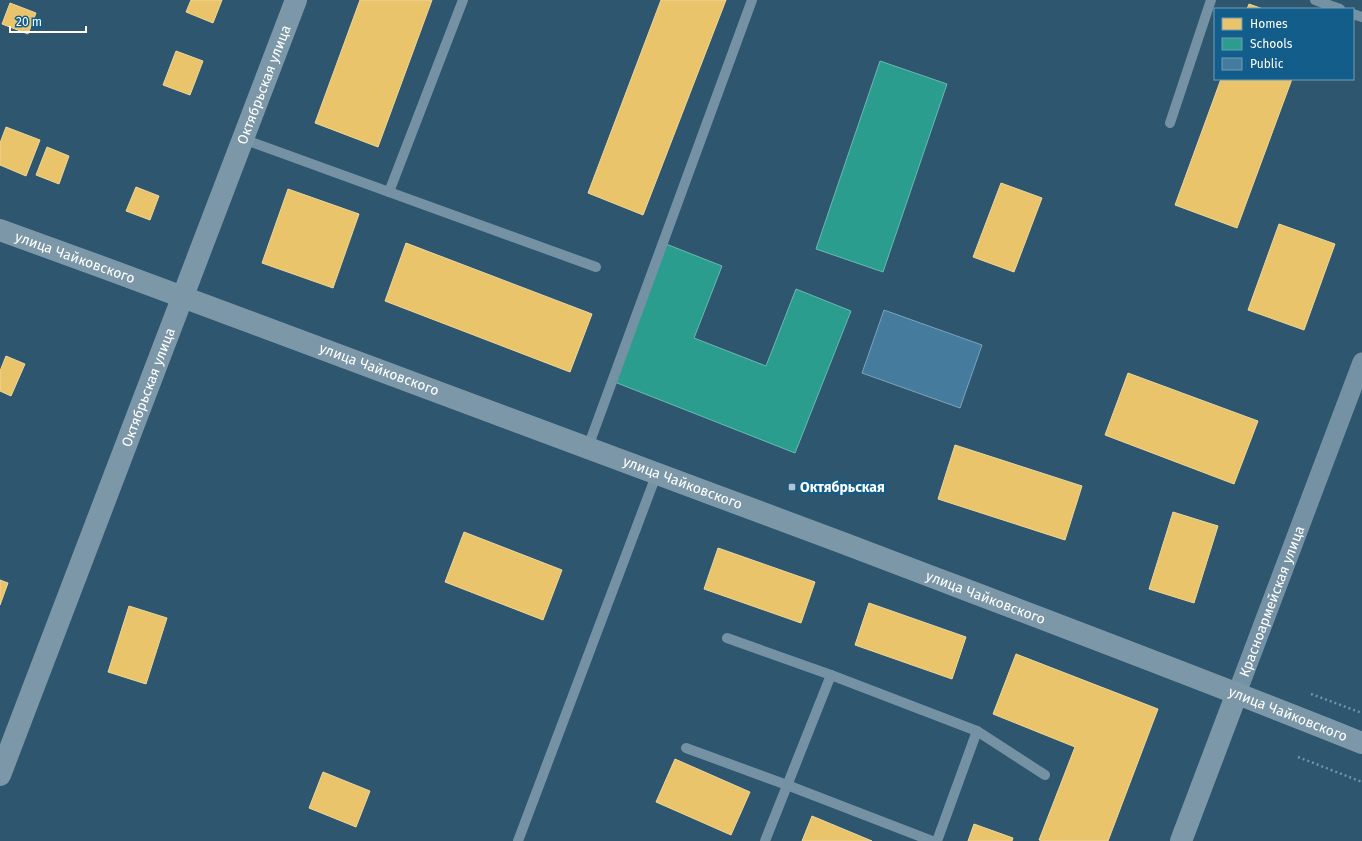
<svg xmlns="http://www.w3.org/2000/svg" width="1362" height="841" font-family="'Fira Sans',sans-serif">
<style>
.homes{fill:#e9c46a;stroke:#f0d697}
.schools{fill:#2a9d8f;stroke:#6abab1}
.public{fill:#457b9d;stroke:#7da3ba}
.lines{fill:none;stroke-linecap:round;stroke-linejoin:round}
.path{stroke:#7592a4;stroke-width:2.5;stroke-dasharray:2 3;stroke-linecap:butt}
.lane{stroke:#7592a4;stroke-width:10}
.street{stroke:#7592a4;stroke-width:19}
.secondary{stroke:#7c98a8;stroke-width:22}
.poi-dot{fill:#b6c4cd;stroke:#135d8a;stroke-width:1.5}
.labels{text-anchor:middle;stroke-width:4;stroke-linejoin:round;paint-order:stroke}
.street-label{font-size:14px;fill:#fff;stroke:#135d8a}
.poi-label{font-size:14px;font-weight:bold;fill:#fff;stroke:#135d8a;text-anchor:start}
</style>
<rect width="100%" height="100%" fill="#2e576f"/>
<!-- homes -->
<g class="homes">
<polygon points="191,0 222,0 213,23 186,12"/>
<polygon points="360,0 432,0 378,147 315,123"/>
<polygon points="661,0 726,0 643,215 588,193"/>
<polygon points="10,3 36,13 28,34 2,24"/>
<polygon points="1249,4 1263,9 1247,9"/>
<polygon points="176,51 203,61 190,95 163,85"/>
<polygon points="1221,79 1292,79 1237,228 1175,205"/>
<polygon points="6,127 40,140 26,176 0,165 0,143"/>
<polygon points="47,147 69,156 59,184 36,175"/>
<polygon points="1001,183 1042,198 1014,272 973,257"/>
<polygon points="136,187 159,196 150,220 126,211"/>
<polygon points="288,189 359,214 333,288 262,263"/>
<polygon points="1279,224 1335,244 1304,330 1248,310"/>
<polygon points="406,243 592,314 570,372 385,301"/>
<polygon points="6,356 25,364 11,396 0,391 0,371"/>
<polygon points="1128,373 1258,421 1234,484 1105,435"/>
<polygon points="955,445 1082,486 1065,540 938,499"/>
<polygon points="1173,512 1218,526 1194,603 1149,589"/>
<polygon points="464,532 562,570 543,620 445,582"/>
<polygon points="718,548 815,582 801,623 704,589"/>
<polygon points="0,580 8,583 0,605"/>
<polygon points="869,603 966,637 952,679 855,645"/>
<polygon points="129,606 167,618 146,684 108,672"/>
<polygon points="1016,654 1158,709 1108,841 1043,841 1039,840 1075,747 993,714"/>
<polygon points="675,759 750,792 731,835 656,802"/>
<polygon points="323,772 370,791 356,827 309,808"/>
<polygon points="812,816 872,841 802,841"/>
<polygon points="974,824 1013,838 1012,841 968,841"/>
</g>
<!-- schools -->
<g class="schools">
<polygon points="880,61 947,84 883,272 816,249"/>
<polygon points="666,244 722,266 694,338 766,366 796,289 851,311 795,453 612,381"/>
</g>
<!-- public -->
<polygon class="public" points="884,310 982,345 960,408 862,373"/>
<g class="lines">
<!-- path -->
<g class="path">
<polyline points="1311,694 1362,713"/>
<polyline points="1298,757 1362,782"/>
</g>
<!-- lane -->
<g class="lane">
<polyline points="1315,0 1340,9"/>
<polyline points="1353,14 1362,17"/>
<polyline points="1170,123 1211,0"/>
<polyline points="243,139 596,267"/>
<polyline points="389,192 463,0"/>
<polyline points="588,447 752,0"/>
<polyline points="727,638 831,675 977,731 1045,775"/>
<polyline points="686,748 787,785 932,841"/>
<polyline points="518,841 657,473"/>
<polyline points="765,841 831,675"/>
<polyline points="937,841 977,731"/>
</g>
<!-- street -->
<path class="street" id="s1" d="M1237,693L1362,362"/>
<!-- secondary -->
<g class="secondary">
<path id="s2" d="M0,230C282,332 563,437 843,543C1016,609 1190,674 1362,743"/>
<path id="s3" d="M0,775L296,0"/>
<polyline points="1181,841 1237,693"/>
</g>
</g>
<!-- markers -->
<rect class="poi-dot" x="788" y="483" width="8" height="8" rx="2"/>
<g class="labels">
<!-- street labels -->
<g class="street-label">
<text dy="5" stroke="none"><textPath href="#s3" startOffset="739">Октябрьская улица</textPath></text>
<text dy="5" stroke="none"><textPath href="#s2" startOffset="80">улица Чайковского</textPath></text>
<text dy="5" stroke="none"><textPath href="#s2" startOffset="404">улица Чайковского</textPath></text>
<text dy="5" stroke="none"><textPath href="#s3" startOffset="415">Октябрьская улица</textPath></text>
<text dy="5" stroke="none"><textPath href="#s2" startOffset="728">улица Чайковского</textPath></text>
<text dy="5" stroke="none"><textPath href="#s2" startOffset="1052">улица Чайковского</textPath></text>
<text dy="5" stroke="none"><textPath href="#s1" startOffset="98">Красноармейская улица</textPath></text>
<text dy="5" stroke="none"><textPath href="#s2" startOffset="1376">улица Чайковского</textPath></text>
</g>
<!-- poi labels -->
<g class="poi-label">
<text x="800" y="492">Октябрьская</text>
</g>
</g>
<!-- legend -->
<rect x="1214" y="8" width="140" height="72" fill="#135d8a" stroke="#719eb9"/>
<rect x="1222" y="18" width="20" height="12" fill="#e9c46a" stroke="#719eb9"/>
<text x="1250" y="28" font-size="12" fill="#ffffff">Homes</text>
<rect x="1222" y="38" width="20" height="12" fill="#2a9d8f" stroke="#719eb9"/>
<text x="1250" y="48" font-size="12" fill="#ffffff">Schools</text>
<rect x="1222" y="58" width="20" height="12" fill="#457b9d" stroke="#719eb9"/>
<text x="1250" y="68" font-size="12" fill="#ffffff">Public</text>
<!-- scale -->
<path d="M10 26v6h76v-6" fill="none" stroke="#ffffff" stroke-width="2"/>
<text x="16" y="26" font-size="12" fill="#ffffff" stroke="#135d8a" stroke-width="3" paint-order="stroke">20 m</text>
</svg>
